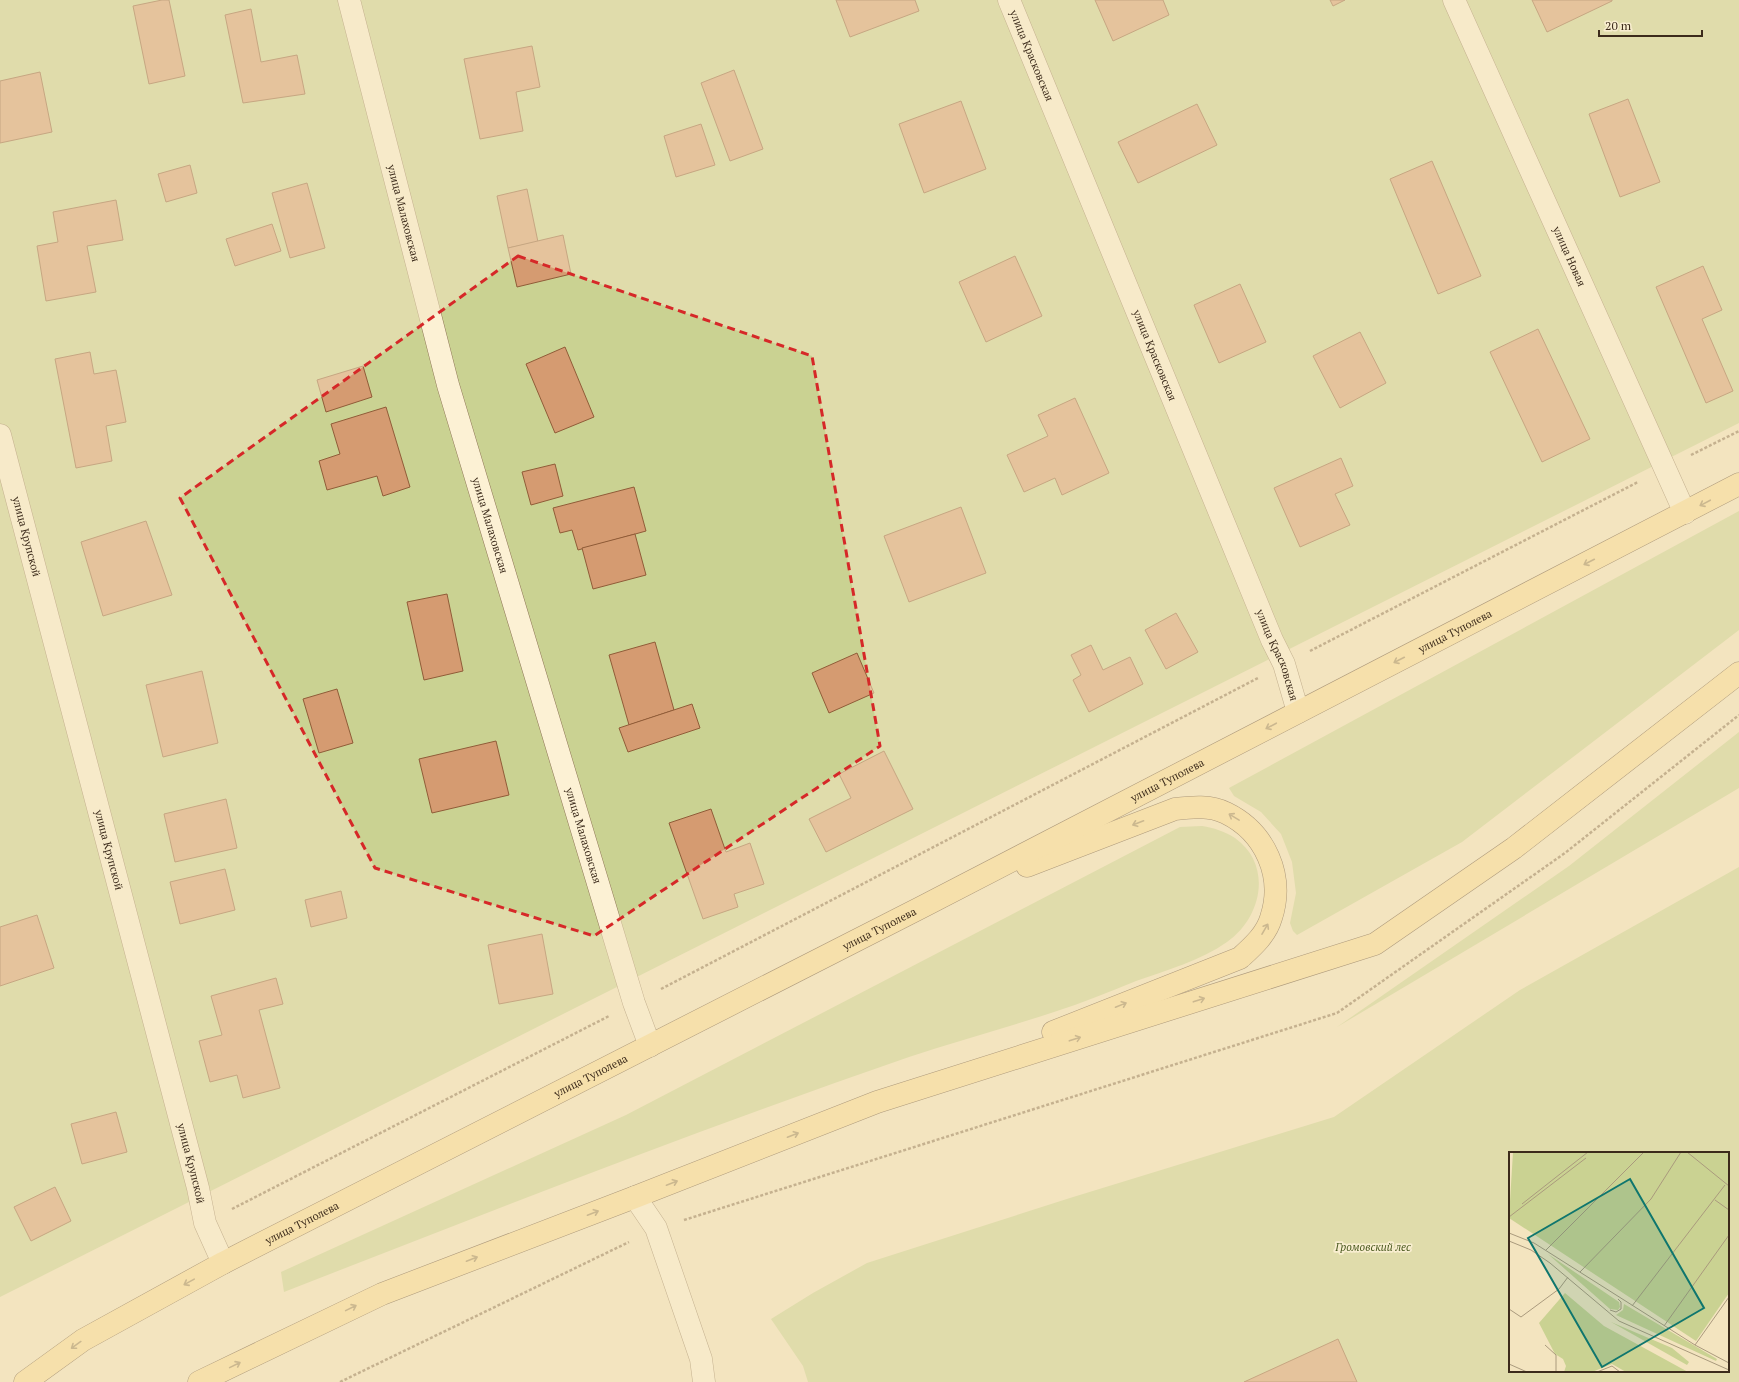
<svg xmlns="http://www.w3.org/2000/svg" width="1739" height="1382" font-family="'PT Serif',serif">
<style>
.green{fill:#cad292;fill-rule:evenodd}
.building{fill:#d59b71;stroke:#905c38}
.lines{fill:none;stroke-linecap:round;stroke-linejoin:round}
.minor-casing{stroke:#8e7455;stroke-width:23}
.major-casing{stroke:#5b412a;stroke-width:23}
.path{stroke:#8e7455;stroke-width:2.5;stroke-dasharray:3 2;stroke-linecap:butt}
.minor{stroke:#fcf1d4;stroke-width:22}
.major{stroke:#fbdb92;stroke-width:22}
.oneway{stroke:#9c8356}
.marked{fill:none;stroke:#d62828;stroke-width:3;stroke-dasharray:8 5;stroke-linejoin:round}
.labels{text-anchor:middle;stroke-width:3.5;stroke-linejoin:round;paint-order:stroke}
.street-label{font-size:11px;fill:#3c2b1b;stroke:#f9eed0}
.park-label{font-size:11px;font-style:italic;fill:#4b5a20;stroke:#f9eed0}
.inset-road{fill:none;stroke:#aa9a7d;stroke-width:1}
.view{fill:#0f766e;fill-opacity:0.15;stroke:#0f766e;stroke-width:2}
.inset-edge{fill:none;stroke:#3c2b1b;stroke-width:2}
</style>
<rect width="100%" height="100%" fill="#f3e4bf"/>
<!-- green -->
<g class="green">
<polygon points="0,0 1739,0 1739,423 0,1297"/>
<polygon points="1739,511 1739,630 1462,842 1297,935 1293,931 1290,923 1296,893 1292,862 1281,834 1261,812 1234,796 1229,788"/>
<polygon points="1739,732 1739,788 1337,1027 1569,866"/>
<path d="M1202,826C1214,828 1224,831 1235,838C1273,865 1262,918 1227,942C1200,961 1167,970 1136,981C1109,992 1082,1003 1054,1012C1006,1028 957,1041 909,1057C698,1130 491,1211 284,1292L281,1272L626,1115L1180,827Z"/>
<path d="M1739,867V1382H808L803,1366L771,1319L813,1293L867,1263L1070,1198L1334,1117L1520,990ZM1510,1153H1728V1371H1510Z"/>
</g>
<!-- building -->
<g class="building">
<polygon points="162,0 169,0 185,76 149,84 133,6"/>
<polygon points="836,0 915,0 919,11 850,37"/>
<polygon points="1095,0 1163,0 1169,15 1113,41"/>
<polygon points="1330,0 1345,0 1333,6"/>
<polygon points="1532,0 1612,0 1612,1 1547,32"/>
<polygon points="251,9 261,62 297,55 305,94 243,103 225,15"/>
<polygon points="532,46 540,87 516,92 523,131 480,139 464,59"/>
<polygon points="734,70 763,149 730,161 701,83"/>
<polygon points="40,72 52,132 0,143 0,81"/>
<polygon points="1628,99 1660,182 1620,197 1589,114"/>
<polygon points="961,101 986,169 924,193 899,124"/>
<polygon points="1197,104 1217,145 1138,183 1118,142"/>
<polygon points="701,124 715,165 676,177 664,136"/>
<polygon points="1432,161 1481,276 1438,294 1390,179"/>
<polygon points="190,165 197,193 166,202 158,174"/>
<polygon points="307,183 325,248 290,258 272,193"/>
<polygon points="527,189 538,242 508,248 497,196"/>
<polygon points="116,200 123,240 87,246 96,292 46,301 37,246 58,242 53,212"/>
<polygon points="272,224 281,251 235,266 226,239"/>
<polygon points="563,235 571,274 517,287 508,248"/>
<polygon points="1015,256 1042,316 986,342 959,282"/>
<polygon points="1703,266 1722,310 1702,319 1733,391 1706,403 1656,287"/>
<polygon points="1240,284 1266,342 1219,363 1194,305"/>
<polygon points="1538,329 1590,439 1542,462 1490,352"/>
<polygon points="1360,332 1386,383 1340,408 1313,356"/>
<polygon points="565,347 594,417 555,433 526,364"/>
<polygon points="90,352 94,374 116,370 126,422 106,426 112,461 76,468 55,359"/>
<polygon points="363,366 372,397 326,412 317,380"/>
<polygon points="1075,398 1109,473 1062,495 1055,478 1024,492 1007,455 1048,436 1038,415"/>
<polygon points="386,407 410,487 383,496 377,476 327,490 319,461 340,454 331,424"/>
<polygon points="1341,458 1353,486 1335,494 1350,525 1300,547 1274,488"/>
<polygon points="555,464 563,496 531,505 522,472"/>
<polygon points="634,487 646,531 578,550 572,530 560,533 553,508"/>
<polygon points="961,507 986,573 909,602 884,536"/>
<polygon points="146,521 172,595 103,616 81,542"/>
<polygon points="635,534 646,575 593,589 582,548"/>
<polygon points="447,594 463,671 424,680 407,602"/>
<polygon points="1176,613 1198,652 1166,669 1145,630"/>
<polygon points="655,642 674,710 629,725 609,655"/>
<polygon points="1091,645 1103,670 1130,657 1143,684 1089,712 1073,680 1081,675 1071,655"/>
<polygon points="857,653 874,693 829,713 812,673"/>
<polygon points="202,671 218,743 163,757 146,685"/>
<polygon points="337,689 353,743 319,753 303,699"/>
<polygon points="692,704 700,728 628,752 619,728"/>
<polygon points="496,741 509,795 432,813 419,759"/>
<polygon points="884,751 913,809 826,852 809,819 851,798 839,774"/>
<polygon points="226,799 237,848 175,862 164,814"/>
<polygon points="711,809 726,852 750,843 764,884 734,894 738,907 703,919 669,823"/>
<polygon points="225,869 235,910 180,924 170,882"/>
<polygon points="341,891 347,918 311,927 305,900"/>
<polygon points="37,915 54,968 0,986 0,927"/>
<polygon points="542,934 553,994 499,1004 488,945"/>
<polygon points="276,978 283,1004 259,1010 280,1088 243,1098 237,1075 210,1082 199,1041 222,1035 211,996"/>
<polygon points="116,1112 127,1152 82,1164 71,1124"/>
<polygon points="55,1187 71,1221 31,1241 14,1207"/>
<polygon points="1338,1339 1357,1382 1244,1382"/>
</g>
<g class="lines">
<!-- minor casing -->
<g class="minor-casing">
<g id="minor">
<path id="s1" d="M349,0L448,385L634,1003L650,1046"/>
<path id="s2" d="M1009,0L1272,640L1284,664L1298,712"/>
<path id="s3" d="M1454,0L1685,513"/>
<path id="s4" d="M0,435L198,1188L205,1223L223,1263"/>
<polyline points="635,1197 656,1228 701,1359 704,1382"/>
</g>
</g>
<!-- major casing -->
<g class="major-casing">
<g id="major">
<path d="M1027,866L1175,809C1192,807 1210,805 1226,813C1265,832 1285,876 1271,918C1266,935 1252,947 1240,958L1053,1032"/>
<path id="s5" d="M25,1382L83,1340L223,1263L920,908L1739,484"/>
<polyline points="199,1382 382,1294 635,1197 877,1102 1375,944 1514,848 1739,673"/>
</g>
</g>
<!-- path -->
<g class="path">
<polyline points="1691,455 1739,431"/>
<polyline points="1310,651 1638,482"/>
<polyline points="661,989 1258,678"/>
<polyline points="232,1209 609,1016"/>
<polyline points="684,1220 1337,1013 1565,853 1739,715"/>
<polyline points="340,1382 629,1242"/>
</g>
<!-- minor -->
<use href="#minor" class="minor"/>
<!-- major -->
<use href="#major" class="major"/>
</g>
<!-- one-way arrows -->
<defs><path id="oneway-shaft" d="M-6 0H5M1.5-3L5.5 0L1.5 3" fill="none" stroke-width="1.6" stroke-linecap="round" stroke-linejoin="round"/></defs>
<g class="oneway">
<use href="#oneway-shaft" transform="translate(1705 503) rotate(152)"/>
<use href="#oneway-shaft" transform="translate(1589 562) rotate(153)"/>
<use href="#oneway-shaft" transform="translate(1399 660) rotate(153)"/>
<use href="#oneway-shaft" transform="translate(1271 726) rotate(152)"/>
<use href="#oneway-shaft" transform="translate(1234 817) rotate(-149)"/>
<use href="#oneway-shaft" transform="translate(1138 823) rotate(159)"/>
<use href="#oneway-shaft" transform="translate(1265 929) rotate(-60)"/>
<use href="#oneway-shaft" transform="translate(1199 1000) rotate(-18)"/>
<use href="#oneway-shaft" transform="translate(1121 1005) rotate(-22)"/>
<use href="#oneway-shaft" transform="translate(1075 1039) rotate(-18)"/>
<use href="#oneway-shaft" transform="translate(793 1135) rotate(-21)"/>
<use href="#oneway-shaft" transform="translate(672 1183) rotate(-21)"/>
<use href="#oneway-shaft" transform="translate(593 1213) rotate(-21)"/>
<use href="#oneway-shaft" transform="translate(472 1259) rotate(-21)"/>
<use href="#oneway-shaft" transform="translate(189 1282) rotate(151)"/>
<use href="#oneway-shaft" transform="translate(351 1308) rotate(-26)"/>
<use href="#oneway-shaft" transform="translate(76 1345) rotate(144)"/>
<use href="#oneway-shaft" transform="translate(235 1365) rotate(-26)"/>
</g>
<!-- marked area -->
<path d="M0 0H1739V1382H0ZM518,256L812,356L880,746L594,936L375,868L180,498Z" fill="#f3e4bf" fill-opacity=".55" fill-rule="evenodd"/>
<path class="marked" d="M518,256L812,356L880,746L594,936L375,868L180,498Z"/>
<g class="labels">
<!-- street labels -->
<g class="street-label">
<text dy="4" stroke="none"><textPath href="#s2" startOffset="60">улица Красковская</textPath></text>
<text dy="4" stroke="none"><textPath href="#s1" startOffset="220">улица Малаховская</textPath></text>
<text dy="4" stroke="none"><textPath href="#s3" startOffset="281">улица Новая</textPath></text>
<text dy="4" stroke="none"><textPath href="#s2" startOffset="384">улица Красковская</textPath></text>
<text dy="4" stroke="none"><textPath href="#s1" startOffset="544">улица Малаховская</textPath></text>
<text dy="4" stroke="none"><textPath href="#s4" startOffset="105">улица Крупской</textPath></text>
<text dy="4" stroke="none"><textPath href="#s5" startOffset="1616">улица Туполева</textPath></text>
<text dy="4" stroke="none"><textPath href="#s2" startOffset="708">улица Красковская</textPath></text>
<text dy="4" stroke="none"><textPath href="#s5" startOffset="1292">улица Туполева</textPath></text>
<text dy="4" stroke="none"><textPath href="#s1" startOffset="868">улица Малаховская</textPath></text>
<text dy="4" stroke="none"><textPath href="#s4" startOffset="429">улица Крупской</textPath></text>
<text dy="4" stroke="none"><textPath href="#s5" startOffset="968">улица Туполева</textPath></text>
<text dy="4" stroke="none"><textPath href="#s5" startOffset="644">улица Туполева</textPath></text>
<text dy="4" stroke="none"><textPath href="#s4" startOffset="753">улица Крупской</textPath></text>
<text dy="4" stroke="none"><textPath href="#s5" startOffset="320">улица Туполева</textPath></text>
</g>
<!-- park labels -->
<g class="park-label">
<text x="1373" y="1251">Громовский лес</text>
</g>
</g>
<!-- overview -->
<g transform="translate(1509 1152)">
<rect width="220" height="220" fill="#f3e4bf"/>
<path d="M4,0H220V141L187,189L0,66ZM39,102L110,150L111,155L109,158L101,157ZM56,141L95,174L179,220H117L103,212L83,220H55L57,214L54,207L46,202L30,171ZM115,152L208,207L207,209L107,163L114,158ZM102,170L163,196L180,210L178,213Z" fill="#cad292"/>
<path class="inset-road" d="M178,0L220,34M206,48L220,58M13,52L79,0M0,65L77,6M0,81L25,91L186,193L220,211M0,89L22,98L41,111L110,169L220,218M37,98L135,0M71,120L142,47L172,0M123,154L216,33M0,157L12,165L50,137L59,125M101,158L107,160L112,157V150L109,147M155,174L220,83M36,193L47,203V220M186,193L220,145M0,212L18,220M88,220L103,214L111,220"/>
<path class="view" d="M121,27L195,156L93,215L19,86Z"/>
<rect width="220" height="220" class="inset-edge"/>
</g>
<!-- scale -->
<path d="M1599 30v6h103v-6" fill="none" stroke="#3c2b1b" stroke-width="2"/>
<text x="1605" y="30" font-size="12" fill="#3c2b1b" stroke="#f9eed0" stroke-width="3" paint-order="stroke">20 m</text>
</svg>
